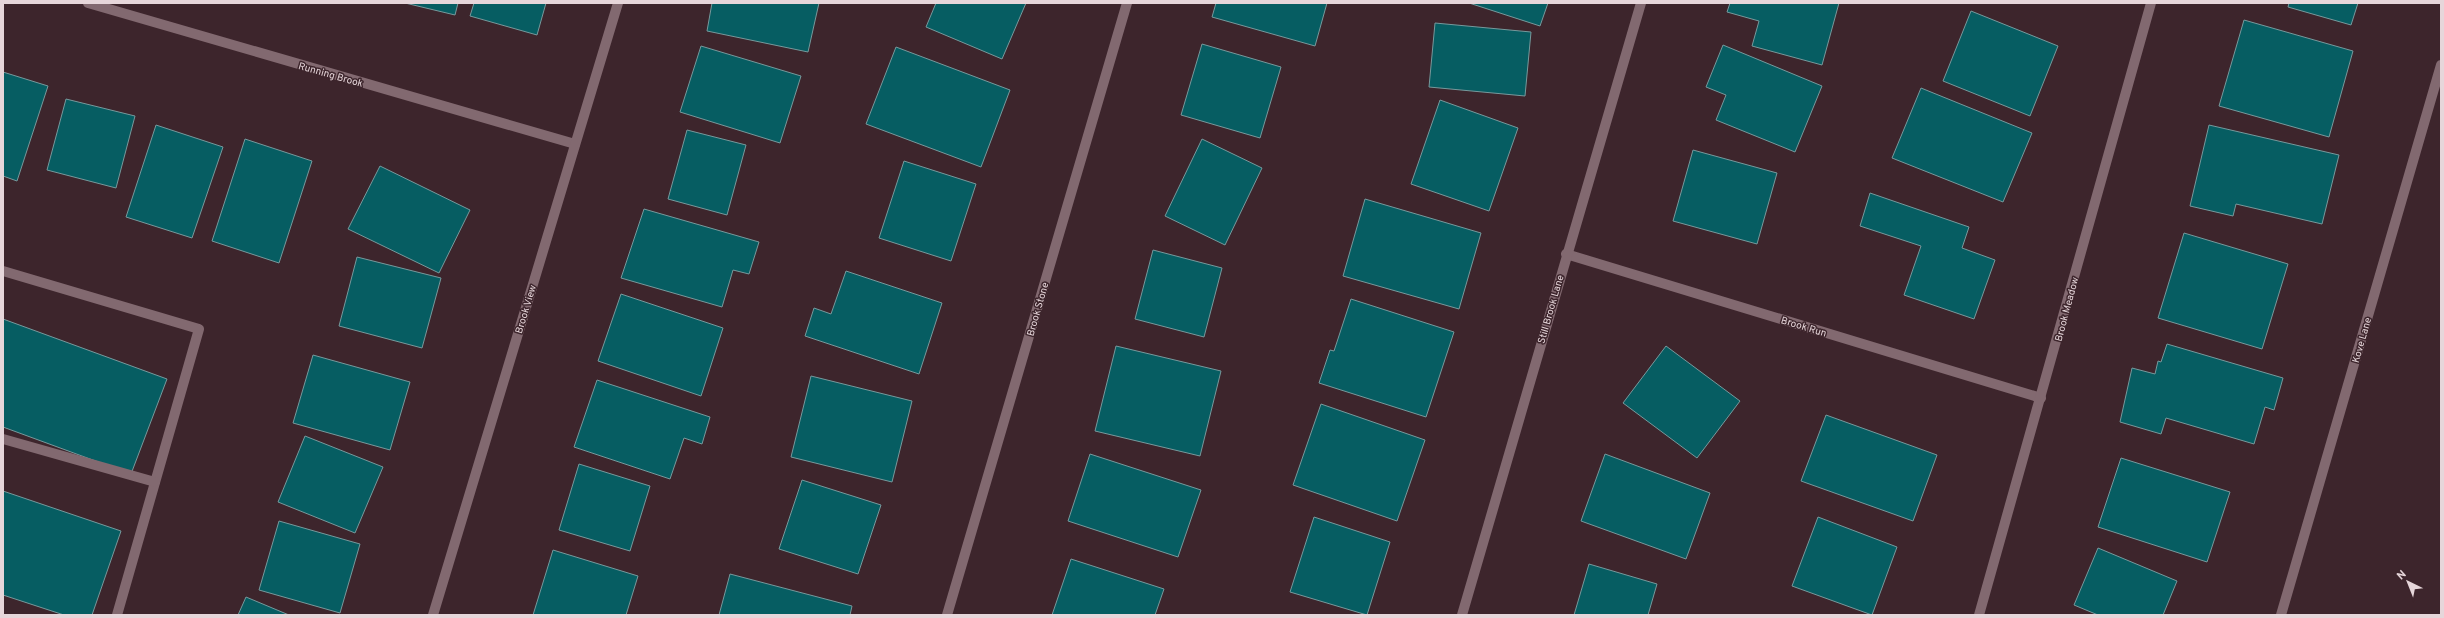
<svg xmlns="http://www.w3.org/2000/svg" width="2444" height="618" font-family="Overpass,sans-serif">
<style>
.building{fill:#065d62;stroke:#77999c}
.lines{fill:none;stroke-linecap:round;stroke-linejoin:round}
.minor{stroke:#826970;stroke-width:10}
.labels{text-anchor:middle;stroke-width:3;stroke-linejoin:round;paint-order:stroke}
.street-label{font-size:10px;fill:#e6d6da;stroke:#3d252c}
</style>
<rect width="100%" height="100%" fill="#3d252c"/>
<!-- building -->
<g class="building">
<polygon points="405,3 458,3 455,15"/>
<polygon points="474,3 546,3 537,35 470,16"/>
<polygon points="712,3 819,3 808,52 707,31"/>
<polygon points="936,3 1026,3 1002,59 926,27"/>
<polygon points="1216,3 1327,3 1315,46 1212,17"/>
<polygon points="1469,3 1548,3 1540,26"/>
<polygon points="1730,3 1839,3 1822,65 1752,46 1759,21 1727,12"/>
<polygon points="2289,3 2358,3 2351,25 2288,7"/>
<polygon points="1971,11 2058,46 2030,116 1943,81"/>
<polygon points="2244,20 2353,51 2329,137 2219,106"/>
<polygon points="1435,23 1531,32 1525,96 1429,87"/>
<polygon points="1202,44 1281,67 1260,138 1181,115"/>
<polygon points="1723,45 1822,86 1795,152 1716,120 1726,95 1706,87"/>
<polygon points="701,46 801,76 780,143 680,112"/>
<polygon points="896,47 1010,90 981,167 866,124"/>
<polygon points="3,72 48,86 17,181 3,176"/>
<polygon points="1921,88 2032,133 2003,202 1892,158"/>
<polygon points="66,99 135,116 116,188 47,170"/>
<polygon points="1440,100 1518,128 1489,211 1411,184"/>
<polygon points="156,125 223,147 192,238 126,217"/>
<polygon points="2209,125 2339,155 2322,224 2236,204 2233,216 2190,206"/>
<polygon points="687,130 746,145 727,215 668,199"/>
<polygon points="245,139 312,161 279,263 212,241"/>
<polygon points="1202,139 1262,168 1225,245 1165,216"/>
<polygon points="1693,150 1777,173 1757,244 1673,221"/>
<polygon points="904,161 976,184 951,261 879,238"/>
<polygon points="380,166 470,210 439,273 348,229"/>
<polygon points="1870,193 1969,227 1962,248 1995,260 1974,319 1904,295 1921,246 1860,226"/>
<polygon points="1365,199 1481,233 1459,309 1343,276"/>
<polygon points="644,209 759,242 749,274 733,270 722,307 621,278"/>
<polygon points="2184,233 2288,264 2262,349 2158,318"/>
<polygon points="1153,250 1222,268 1204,337 1135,319"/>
<polygon points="357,257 441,278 422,348 339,326"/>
<polygon points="846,271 942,303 919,374 805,336 814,308 831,314"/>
<polygon points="621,294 723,328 701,396 598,361"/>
<polygon points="1351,299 1454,332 1426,417 1319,383 1330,350 1334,351"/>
<polygon points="3,319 167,379 131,474 3,427"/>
<polygon points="2167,344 2283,378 2274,410 2265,407 2254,444 2166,418 2161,434 2120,422 2132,368 2155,374 2158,361 2161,362"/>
<polygon points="1116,346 1221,371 1200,456 1095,431"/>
<polygon points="1666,346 1740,401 1697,458 1623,403"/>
<polygon points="313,355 410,382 390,450 293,423"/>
<polygon points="811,376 912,401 892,482 791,457"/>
<polygon points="597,380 710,417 702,444 684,438 670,479 574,447"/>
<polygon points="1321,404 1425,440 1397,521 1293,485"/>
<polygon points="1826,415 1937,455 1913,521 1801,481"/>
<polygon points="305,436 383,467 355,533 278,502"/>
<polygon points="1090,454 1201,490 1178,557 1068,521"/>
<polygon points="1605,454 1710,493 1686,559 1581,521"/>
<polygon points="2121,458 2230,492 2207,562 2098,527"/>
<polygon points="579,464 650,486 630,551 559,530"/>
<polygon points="802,480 881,505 858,574 779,549"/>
<polygon points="3,491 121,531 92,615 64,615 3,595"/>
<polygon points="1314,517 1390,542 1367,615 1290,592"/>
<polygon points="1818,517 1897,547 1872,615 1792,586"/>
<polygon points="279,521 360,544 340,613 259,590"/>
<polygon points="2098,548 2177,581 2163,615 2098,615 2074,605"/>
<polygon points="553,550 638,576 626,615 533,615"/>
<polygon points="1071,559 1164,589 1155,615 1052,615"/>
<polygon points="1589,564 1657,584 1648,615 1574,615"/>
<polygon points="730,574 852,606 850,615 719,615"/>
<polygon points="246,597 289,615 238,615"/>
</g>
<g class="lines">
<!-- minor -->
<g class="minor">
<polyline points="88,3 575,144"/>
<polyline points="1566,254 2041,398"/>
<polyline points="3,271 199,329 117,615"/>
<polyline points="3,439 155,482"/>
<polyline points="433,615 618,3"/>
<polyline points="947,615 1127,3"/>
<polyline points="1462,615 1641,3"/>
<polyline points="1979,615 2151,3"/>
<polyline points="2281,615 2441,65"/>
</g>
</g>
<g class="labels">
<!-- street labels -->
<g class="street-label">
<text transform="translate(331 74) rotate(16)" y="4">Running Brook</text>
<text transform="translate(525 309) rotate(-73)" y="4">Brook View</text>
<text transform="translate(1037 309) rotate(-74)" y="4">Brook Stone</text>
<text transform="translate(1550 309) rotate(-74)" y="4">Still Brook Lane</text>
<text transform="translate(2066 309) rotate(-75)" y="4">Brook Meadow</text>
<text transform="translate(1804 326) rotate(17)" y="4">Brook Run</text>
<text transform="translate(2361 340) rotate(-74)" y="4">Kove Lane</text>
</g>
</g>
<!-- border -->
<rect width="2444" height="618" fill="none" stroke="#e6d6da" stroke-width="8"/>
<!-- north arrow -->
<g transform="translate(2408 582) rotate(317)" stroke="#3d252c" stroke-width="3" paint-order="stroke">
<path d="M0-3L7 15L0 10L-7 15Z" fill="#e6d6da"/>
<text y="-6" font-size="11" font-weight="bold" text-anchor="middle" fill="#e6d6da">N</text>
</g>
</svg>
